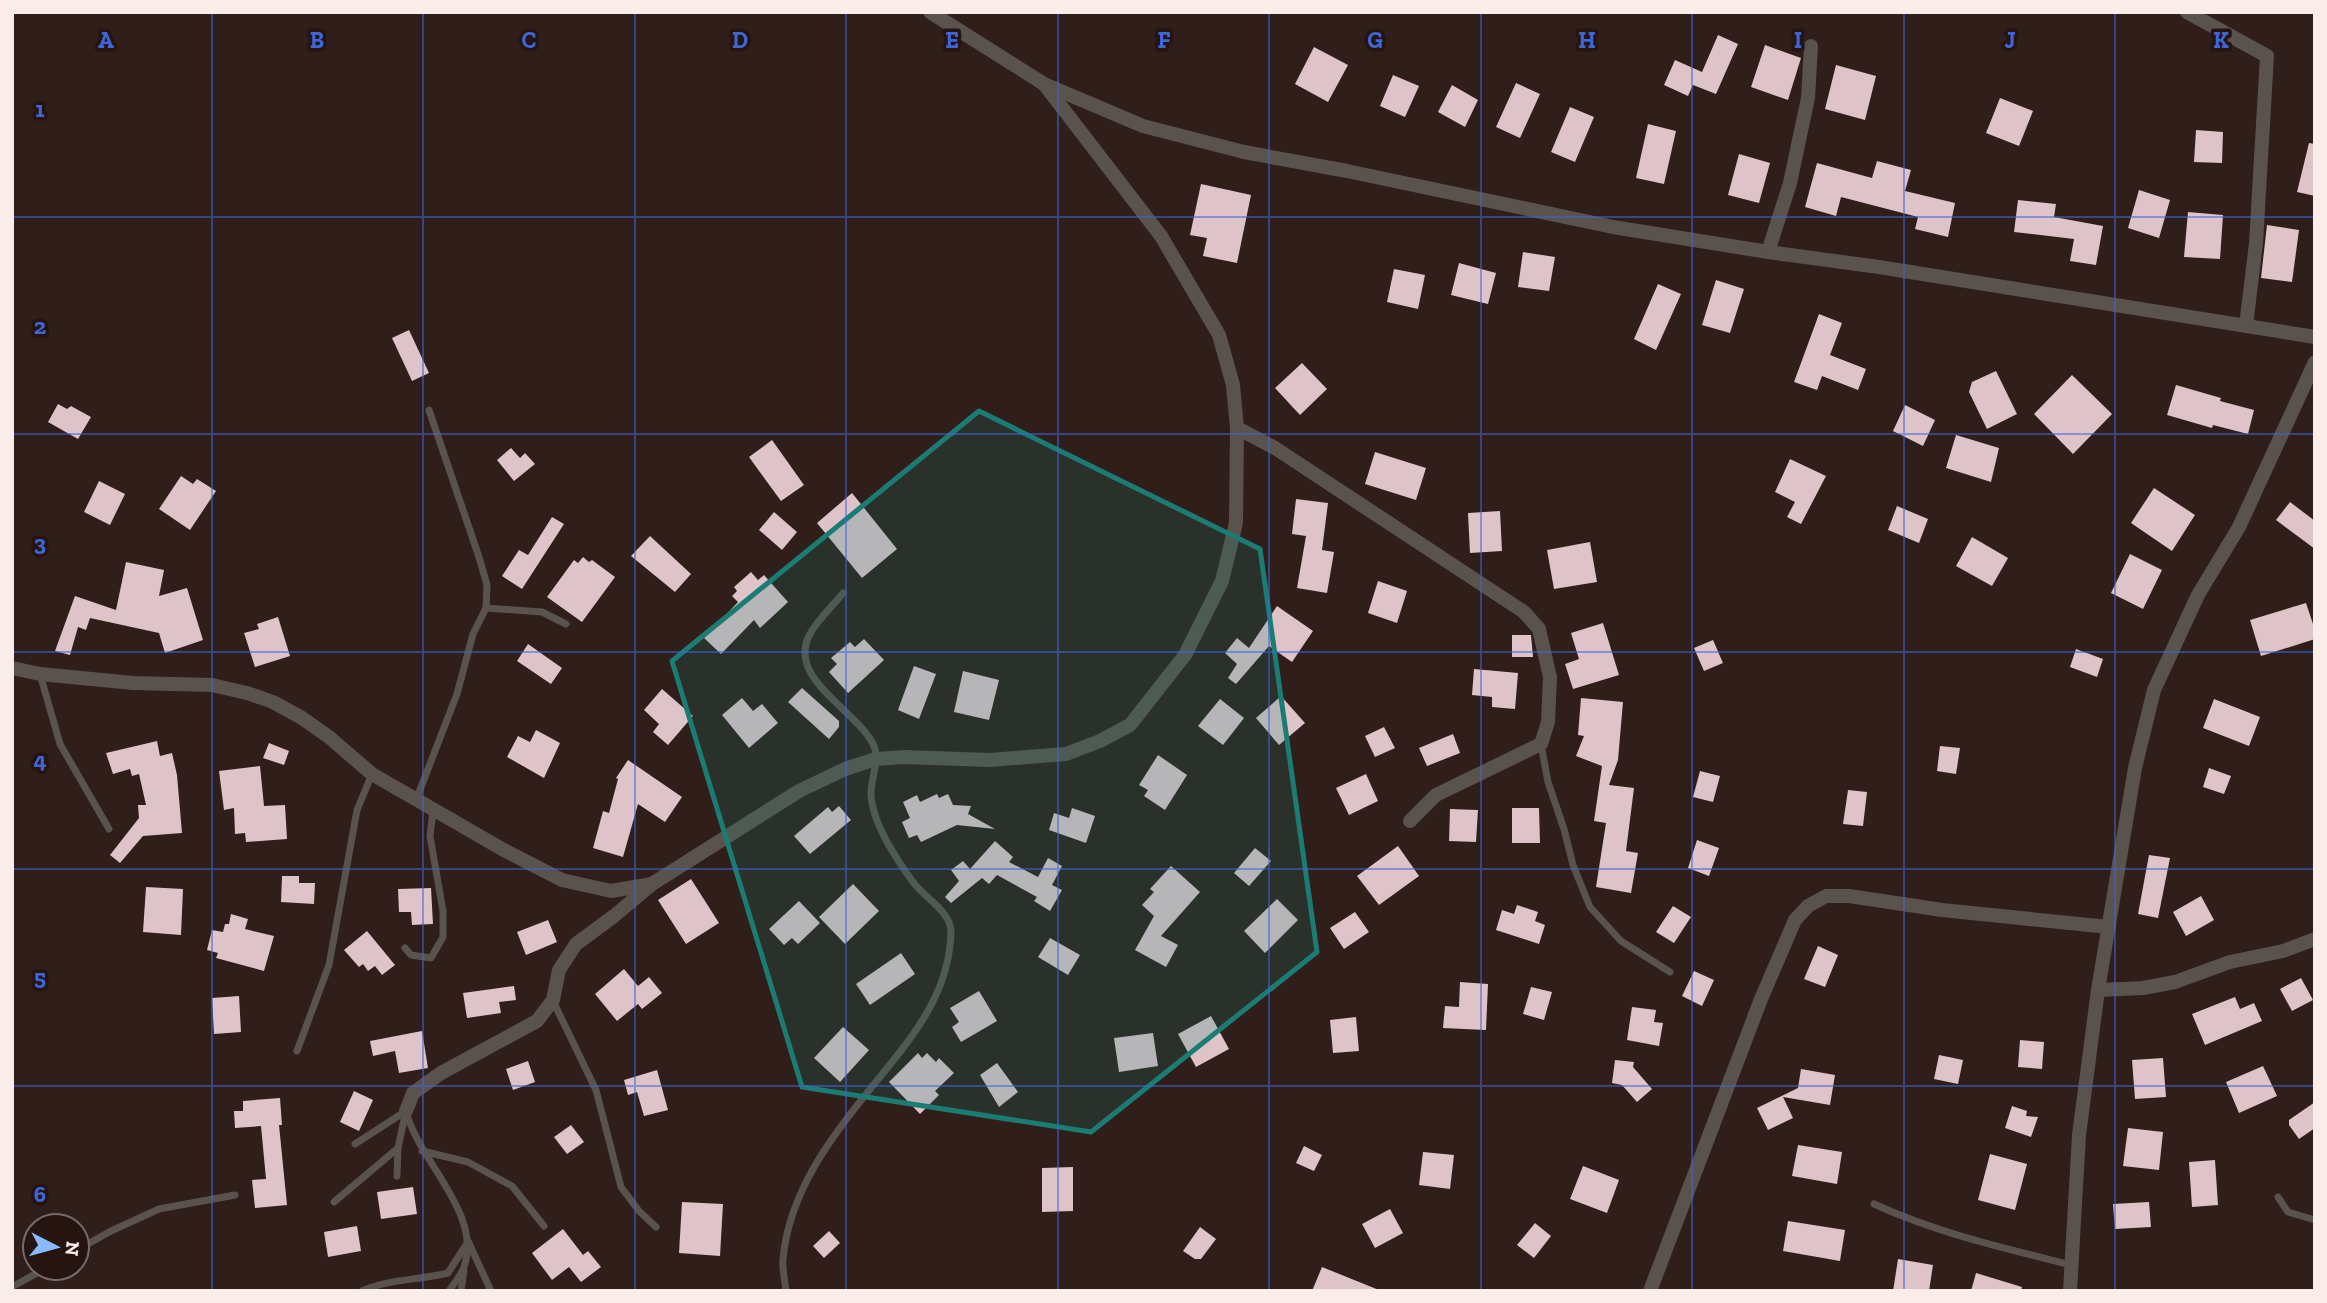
<svg xmlns="http://www.w3.org/2000/svg" width="2327" height="1303" font-family="'Zilla Slab',serif">
<style>
.building{fill:#dec4c8}
.lines{fill:none;stroke-linecap:round;stroke-linejoin:round}
.lane{stroke:#5a534d;stroke-width:7}
.street{stroke:#5a534d;stroke-width:14}
.marked{fill:#1b7c74;fill-opacity:0.2;stroke:#1b7c74;stroke-width:5;stroke-linejoin:round}
.grid{fill:none;stroke:#3e66db;stroke-width:2;stroke-opacity:0.55}
.grid-label{font-size:23px;text-anchor:middle;font-weight:bold;fill:#3e66db;stroke:#251410;stroke-width:7;stroke-linejoin:round;paint-order:stroke}
</style>
<rect width="100%" height="100%" fill="#2f1e19"/>
<!-- building -->
<g class="building">
<polygon points="1718,35 1738,44 1716,94 1693,85 1688,96 1664,85 1675,60 1702,72"/>
<polygon points="1765,45 1801,58 1788,100 1751,87"/>
<polygon points="1314,47 1348,65 1328,102 1295,84"/>
<polygon points="1836,65 1876,76 1865,120 1825,109"/>
<polygon points="1393,75 1419,86 1405,117 1380,106"/>
<polygon points="1516,83 1540,94 1520,138 1496,127"/>
<polygon points="1452,85 1478,100 1465,127 1438,112"/>
<polygon points="2000,98 2033,111 2019,146 1986,133"/>
<polygon points="1570,107 1594,117 1575,162 1551,152"/>
<polygon points="1648,124 1676,131 1664,184 1636,178"/>
<polygon points="2196,130 2223,132 2222,163 2194,162"/>
<polygon points="2309,143 2315,144 2315,196 2297,192"/>
<polygon points="1739,154 1770,163 1759,203 1728,195"/>
<polygon points="1877,161 1911,170 1905,191 1955,203 1948,237 1915,229 1918,217 1841,197 1836,216 1805,207 1817,163 1872,178"/>
<polygon points="1201,184 1251,195 1237,263 1203,256 1207,238 1190,235"/>
<polygon points="2139,190 2170,200 2159,238 2128,228"/>
<polygon points="2018,200 2056,204 2054,217 2103,226 2096,265 2070,261 2074,239 2014,232"/>
<polygon points="2188,212 2223,215 2220,259 2184,257"/>
<polygon points="2267,225 2299,230 2292,282 2261,278"/>
<polygon points="1523,252 1555,257 1549,291 1518,287"/>
<polygon points="1459,263 1496,273 1488,304 1451,295"/>
<polygon points="1394,269 1425,275 1418,309 1387,302"/>
<polygon points="1716,280 1744,289 1730,333 1702,325"/>
<polygon points="1658,284 1681,294 1656,350 1634,339"/>
<polygon points="1819,314 1842,323 1830,355 1866,369 1858,390 1822,376 1817,390 1794,382"/>
<polygon points="409,330 429,373 412,381 392,338"/>
<polygon points="1302,363 1327,389 1300,415 1275,388"/>
<polygon points="1996,371 2017,414 1987,429 1969,392 1972,382"/>
<polygon points="2072,375 2112,414 2073,454 2034,414"/>
<polygon points="2176,385 2221,398 2220,401 2254,410 2248,434 2213,425 2212,428 2167,415"/>
<polygon points="58,404 67,409 71,406 91,417 78,439 48,422"/>
<polygon points="1905,405 1935,420 1923,446 1893,431"/>
<polygon points="1956,435 1999,448 1991,482 1946,468"/>
<polygon points="772,440 804,485 781,501 749,457"/>
<polygon points="511,448 520,458 525,453 535,464 514,481 497,460"/>
<polygon points="1375,452 1426,468 1416,500 1365,484"/>
<polygon points="1790,459 1826,476 1801,524 1787,517 1795,502 1775,492"/>
<polygon points="181,476 193,484 197,479 216,491 190,530 159,509"/>
<polygon points="99,481 125,494 110,525 84,512"/>
<polygon points="2154,488 2195,515 2172,551 2131,523"/>
<polygon points="852,493 897,549 862,578 817,523"/>
<polygon points="1296,499 1328,503 1322,550 1334,552 1327,593 1297,588 1306,536 1292,534"/>
<polygon points="2290,502 2315,521 2315,549 2276,520"/>
<polygon points="1897,506 1928,519 1919,543 1888,530"/>
<polygon points="1500,511 1502,551 1470,553 1468,513"/>
<polygon points="774,512 797,532 782,550 759,530"/>
<polygon points="552,517 564,524 522,589 502,576 519,550 528,555"/>
<polygon points="650,536 691,574 675,592 631,556"/>
<polygon points="1972,537 2008,558 1992,586 1956,566"/>
<polygon points="1590,542 1597,582 1554,589 1547,550"/>
<polygon points="2130,554 2162,570 2143,609 2111,593"/>
<polygon points="583,557 589,562 592,560 615,577 582,622 547,597 574,560 578,563"/>
<polygon points="126,562 164,570 159,596 187,588 203,640 165,653 159,633 90,618 86,630 78,627 70,655 55,651 75,596 116,610"/>
<polygon points="751,572 758,580 764,575 788,602 760,628 754,620 721,654 704,638 738,602 732,596 737,591 734,587"/>
<polygon points="1378,581 1407,591 1397,623 1368,613"/>
<polygon points="2306,603 2315,630 2315,639 2261,656 2250,620"/>
<polygon points="1277,606 1313,631 1292,662 1269,646 1236,684 1228,678 1237,664 1225,653 1237,638 1249,648"/>
<polygon points="278,617 290,656 255,667 244,633 259,629 257,624"/>
<polygon points="1603,623 1619,675 1573,689 1565,664 1579,659 1571,633"/>
<polygon points="1512,635 1531,635 1533,657 1512,657"/>
<polygon points="864,639 884,660 848,693 829,672 837,664 831,658 850,642 855,647"/>
<polygon points="1713,640 1723,663 1704,671 1694,648"/>
<polygon points="528,644 562,668 551,684 517,661"/>
<polygon points="2076,649 2103,659 2097,677 2070,667"/>
<polygon points="914,666 936,674 919,719 898,710"/>
<polygon points="1474,669 1518,673 1515,709 1492,707 1492,697 1472,695"/>
<polygon points="963,671 999,680 989,720 954,712"/>
<polygon points="802,688 839,721 839,727 829,739 788,702"/>
<polygon points="662,689 693,716 668,745 653,732 659,724 644,710"/>
<polygon points="1281,696 1305,723 1279,745 1256,718"/>
<polygon points="742,698 753,711 762,704 778,723 749,748 722,715"/>
<polygon points="1581,698 1623,702 1618,760 1609,785 1634,788 1626,851 1638,853 1631,893 1596,887 1606,823 1594,821 1602,766 1576,756 1584,736 1578,735"/>
<polygon points="1220,699 1244,718 1223,745 1198,726"/>
<polygon points="2214,699 2260,717 2249,746 2203,728"/>
<polygon points="1384,727 1395,748 1375,757 1365,736"/>
<polygon points="536,730 560,743 544,778 507,757 518,736 530,742"/>
<polygon points="1453,734 1460,753 1427,766 1419,748"/>
<polygon points="157,741 160,756 172,753 177,775 182,833 143,836 120,863 110,855 139,818 138,805 146,805 139,774 132,776 130,769 113,774 106,753"/>
<polygon points="269,743 289,751 284,765 263,758"/>
<polygon points="1940,746 1960,748 1956,774 1937,771"/>
<polygon points="1158,755 1187,775 1165,810 1144,796 1148,790 1139,785"/>
<polygon points="628,760 682,797 665,822 638,804 623,857 593,848 603,811 609,813 618,779 616,778"/>
<polygon points="260,766 264,806 285,805 287,839 246,842 245,833 235,834 234,808 224,810 219,771"/>
<polygon points="2209,768 2231,776 2224,794 2203,787"/>
<polygon points="1700,771 1720,776 1713,802 1693,797"/>
<polygon points="1366,774 1378,801 1349,815 1336,788"/>
<polygon points="1848,790 1867,792 1863,826 1843,824"/>
<polygon points="937,794 939,798 948,794 953,805 971,806 968,814 995,829 957,825 921,842 917,835 909,838 902,822 910,818 903,802 917,795 920,802"/>
<polygon points="839,806 851,820 810,854 794,836 828,807 832,812"/>
<polygon points="1072,808 1095,816 1086,843 1049,830 1054,813 1069,818"/>
<polygon points="1512,808 1539,808 1540,843 1512,843"/>
<polygon points="1450,809 1478,810 1476,842 1449,841"/>
<polygon points="1697,840 1719,848 1709,876 1688,868"/>
<polygon points="995,841 1013,857 1009,862 1038,877 1048,858 1062,866 1052,885 1062,890 1050,911 1034,901 1037,897 997,875 989,884 982,878 951,903 945,897 959,881 951,870 963,861 970,869"/>
<polygon points="1398,846 1419,876 1379,905 1357,876"/>
<polygon points="1255,848 1271,861 1249,886 1234,873"/>
<polygon points="2149,855 2170,858 2158,918 2138,914"/>
<polygon points="1171,866 1200,892 1161,936 1178,945 1166,967 1135,950 1154,916 1142,905 1154,892 1150,889"/>
<polygon points="282,876 299,876 299,883 315,883 314,904 281,902"/>
<polygon points="691,879 719,923 686,944 658,900"/>
<polygon points="853,884 879,911 845,944 819,917"/>
<polygon points="146,887 183,889 181,935 143,932"/>
<polygon points="431,888 433,924 412,925 411,912 399,912 398,889"/>
<polygon points="2201,896 2214,920 2186,936 2173,912"/>
<polygon points="1277,899 1298,920 1265,953 1244,931"/>
<polygon points="799,901 820,923 798,944 792,938 784,945 769,929"/>
<polygon points="1517,905 1538,912 1535,921 1545,925 1539,944 1496,930 1502,910 1514,914"/>
<polygon points="1673,906 1691,917 1674,943 1656,932"/>
<polygon points="1355,912 1369,932 1344,949 1330,928"/>
<polygon points="231,914 248,919 245,929 274,936 264,971 216,958 218,953 207,950 212,930 223,932 225,924 229,924"/>
<polygon points="548,920 557,942 526,955 517,932"/>
<polygon points="367,931 395,965 382,975 375,966 368,971 363,964 359,967 344,950"/>
<polygon points="1050,938 1080,955 1068,975 1038,957"/>
<polygon points="1818,946 1838,955 1825,987 1804,979"/>
<polygon points="901,953 915,974 870,1005 856,984"/>
<polygon points="624,969 638,986 649,977 662,993 642,1009 638,1004 617,1021 595,994"/>
<polygon points="1694,971 1714,980 1702,1006 1682,996"/>
<polygon points="2301,978 2313,1000 2292,1011 2280,989"/>
<polygon points="1460,982 1488,984 1486,1030 1443,1028 1445,1006 1459,1007"/>
<polygon points="514,986 516,1000 499,1002 501,1013 467,1018 463,993"/>
<polygon points="1531,987 1552,992 1544,1020 1523,1014"/>
<polygon points="979,991 997,1021 961,1042 952,1027 959,1022 950,1008"/>
<polygon points="239,996 241,1032 214,1034 212,998"/>
<polygon points="2235,997 2240,1009 2254,1003 2262,1021 2205,1045 2192,1014"/>
<polygon points="1632,1007 1656,1010 1654,1022 1663,1023 1659,1046 1627,1040"/>
<polygon points="1211,1016 1229,1049 1196,1067 1178,1034"/>
<polygon points="1356,1017 1359,1051 1333,1053 1330,1020"/>
<polygon points="843,1027 869,1050 840,1082 814,1058"/>
<polygon points="422,1031 428,1068 399,1073 395,1051 373,1056 370,1041"/>
<polygon points="1153,1033 1158,1066 1119,1072 1114,1038"/>
<polygon points="2020,1040 2044,1042 2042,1069 2018,1067"/>
<polygon points="918,1053 922,1058 927,1053 936,1062 939,1058 954,1073 935,1091 939,1095 920,1114 889,1082"/>
<polygon points="1939,1055 1963,1060 1958,1084 1934,1079"/>
<polygon points="2163,1058 2166,1097 2135,1099 2132,1060"/>
<polygon points="1615,1060 1634,1062 1633,1067 1652,1089 1637,1102 1622,1085 1612,1083"/>
<polygon points="528,1061 535,1082 513,1090 506,1069"/>
<polygon points="997,1063 1018,1092 999,1107 980,1075"/>
<polygon points="2263,1066 2277,1096 2239,1113 2226,1082"/>
<polygon points="1801,1069 1835,1075 1830,1105 1783,1097 1793,1118 1768,1130 1757,1108 1798,1088"/>
<polygon points="657,1070 668,1110 644,1116 637,1092 628,1095 624,1080"/>
<polygon points="354,1091 373,1100 359,1131 340,1122"/>
<polygon points="280,1098 282,1125 279,1125 287,1205 255,1208 252,1180 266,1179 261,1126 235,1128 234,1111 243,1111 243,1101"/>
<polygon points="2315,1102 2315,1128 2299,1139 2289,1125 2289,1120"/>
<polygon points="2012,1106 2027,1111 2026,1116 2038,1117 2031,1137 2005,1128"/>
<polygon points="571,1125 584,1142 567,1154 554,1137"/>
<polygon points="2128,1128 2163,1132 2159,1170 2123,1166"/>
<polygon points="1798,1145 1842,1152 1837,1184 1792,1176"/>
<polygon points="1304,1146 1322,1155 1314,1171 1296,1163"/>
<polygon points="1423,1152 1454,1155 1450,1189 1419,1185"/>
<polygon points="1990,1154 2027,1164 2015,1210 1978,1200"/>
<polygon points="2215,1160 2218,1205 2192,1207 2189,1162"/>
<polygon points="1583,1166 1619,1180 1607,1213 1570,1199"/>
<polygon points="1073,1167 1073,1211 1042,1212 1042,1168"/>
<polygon points="413,1187 417,1214 381,1219 377,1192"/>
<polygon points="682,1202 723,1204 720,1256 679,1253"/>
<polygon points="2149,1202 2151,1227 2115,1229 2113,1204"/>
<polygon points="1390,1209 1403,1233 1375,1248 1362,1224"/>
<polygon points="1788,1221 1845,1230 1840,1261 1783,1251"/>
<polygon points="1535,1223 1551,1236 1534,1258 1517,1245"/>
<polygon points="357,1226 361,1251 328,1257 324,1232"/>
<polygon points="1200,1227 1216,1239 1201,1259 1195,1259 1183,1251"/>
<polygon points="563,1229 583,1255 588,1251 601,1267 581,1282 569,1267 552,1280 532,1253"/>
<polygon points="829,1231 840,1243 824,1258 813,1246"/>
<polygon points="1898,1259 1933,1265 1929,1291 1893,1291"/>
<polygon points="1322,1267 1379,1290 1379,1291 1312,1291"/>
<polygon points="1976,1273 2022,1287 2021,1291 1971,1291"/>
</g>
<g class="lines">
<!-- lane -->
<g class="lane">
<polyline points="429,410 479,557 487,585 486,608"/>
<polyline points="40,674 60,744 109,829"/>
<polyline points="1541,744 1548,782 1564,829 1573,865 1590,907 1621,941 1670,972"/>
<polyline points="416,800 457,694 473,634 486,608 542,612 566,624"/>
<polyline points="405,948 411,955 431,958 443,937 443,911 430,836 433,811"/>
<polyline points="553,1001 596,1090 621,1187 639,1211 656,1227"/>
<polyline points="297,1051 329,965 357,810 372,774"/>
<path d="M406,1111C418,1161 483,1213 464,1267C461,1275 454,1284 449,1291"/>
<polyline points="355,1144 406,1111"/>
<polyline points="422,1151 468,1162 512,1186 544,1226"/>
<polyline points="397,1176 398,1148 405,1115"/>
<polyline points="2278,1197 2288,1212 2315,1220"/>
<polyline points="334,1202 398,1148"/>
<path d="M1874,1204C1937,1233 2004,1248 2071,1265"/>
<polyline points="468,1241 491,1291"/>
<polyline points="77,1250 111,1231 159,1209 235,1195"/>
<polyline points="12,1287 46,1268"/>
<path d="M362,1291C389,1279 419,1280 448,1273L466,1245"/>
<polyline points="461,1291 464,1271"/>
<path d="M786,1291C785,1281 782,1269 783,1259C789,1193 830,1138 871,1088C909,1041 950,996 951,931C951,912 924,897 913,882C904,870 895,856 887,842C879,827 871,810 871,793C871,778 880,760 874,746C859,711 785,679 810,634C818,619 833,606 843,593"/>
</g>
<!-- street -->
<g class="street">
<polyline points="930,12 1044,84 1143,126 1244,152 1347,171 1613,227 1768,252 1879,267 2315,337"/>
<polyline points="2187,12 2267,56 2256,243 2246,326"/>
<polyline points="1768,252 1790,183 1808,98 1811,46"/>
<polyline points="1237,428 1275,448 1524,612 1539,629 1550,677 1548,722 1541,744 1436,795 1410,821"/>
<polyline points="12,668 40,674 133,683 212,685 247,693 273,702 302,718 329,737 372,774 502,849 562,880 611,891 652,884 799,791 845,769 876,759 904,757 989,760 1066,754 1100,741 1130,725 1185,655 1222,581 1236,523 1237,428 1233,385 1219,335 1161,236 1044,84"/>
<polyline points="2098,990 2143,988 2175,982 2230,962 2283,951 2315,939"/>
<polyline points="406,1111 413,1093 441,1073 537,1021 553,1000 559,970 576,944 614,916 651,885"/>
<polyline points="1650,1291 1761,999 1795,920 1808,906 1826,896 1849,896 1942,910 2109,927"/>
<polyline points="2070,1291 2079,1135 2098,990 2135,768 2154,690 2198,595 2239,527 2315,362"/>
</g>
</g>
<!-- marked area -->
<path class="marked" d="M979,411L1260,549L1317,952L1091,1132L802,1087L672,661Z"/>
<!-- grid -->
<path class="grid" d="M212,12V1291M423,12V1291M635,12V1291M846,12V1291M1058,12V1291M1269,12V1291M1481,12V1291M1692,12V1291M1904,12V1291M2115,12V1291M12,217H2315M12,434H2315M12,652H2315M12,869H2315M12,1086H2315"/>
<g class="grid-label">
<text x="106" y="48">A</text>
<text x="317" y="48">B</text>
<text x="529" y="48">C</text>
<text x="740" y="48">D</text>
<text x="952" y="48">E</text>
<text x="1164" y="48">F</text>
<text x="1375" y="48">G</text>
<text x="1587" y="48">H</text>
<text x="1798" y="48">I</text>
<text x="2010" y="48">J</text>
<text x="2221" y="48">K</text>
<text x="40" y="117">1</text>
<text x="40" y="334">2</text>
<text x="40" y="551">3</text>
<text x="40" y="768">4</text>
<text x="40" y="985">5</text>
<text x="40" y="1202">6</text>
</g>
<!-- border -->
<rect width="2327" height="1303" fill="none" stroke="#f9ece9" stroke-width="28"/>
<!-- north arrow -->
<g transform="translate(56 1247) rotate(96)"><circle r="33" fill="#251410" stroke="#7a6a67" stroke-width="2"/>
<path d="M0-5L12 26L0 18L-12 26Z" fill="#88bafc"/>
<text y="-10" font-size="19" font-weight="bold" text-anchor="middle" fill="#f9ece9">N</text>
</g>
</svg>
